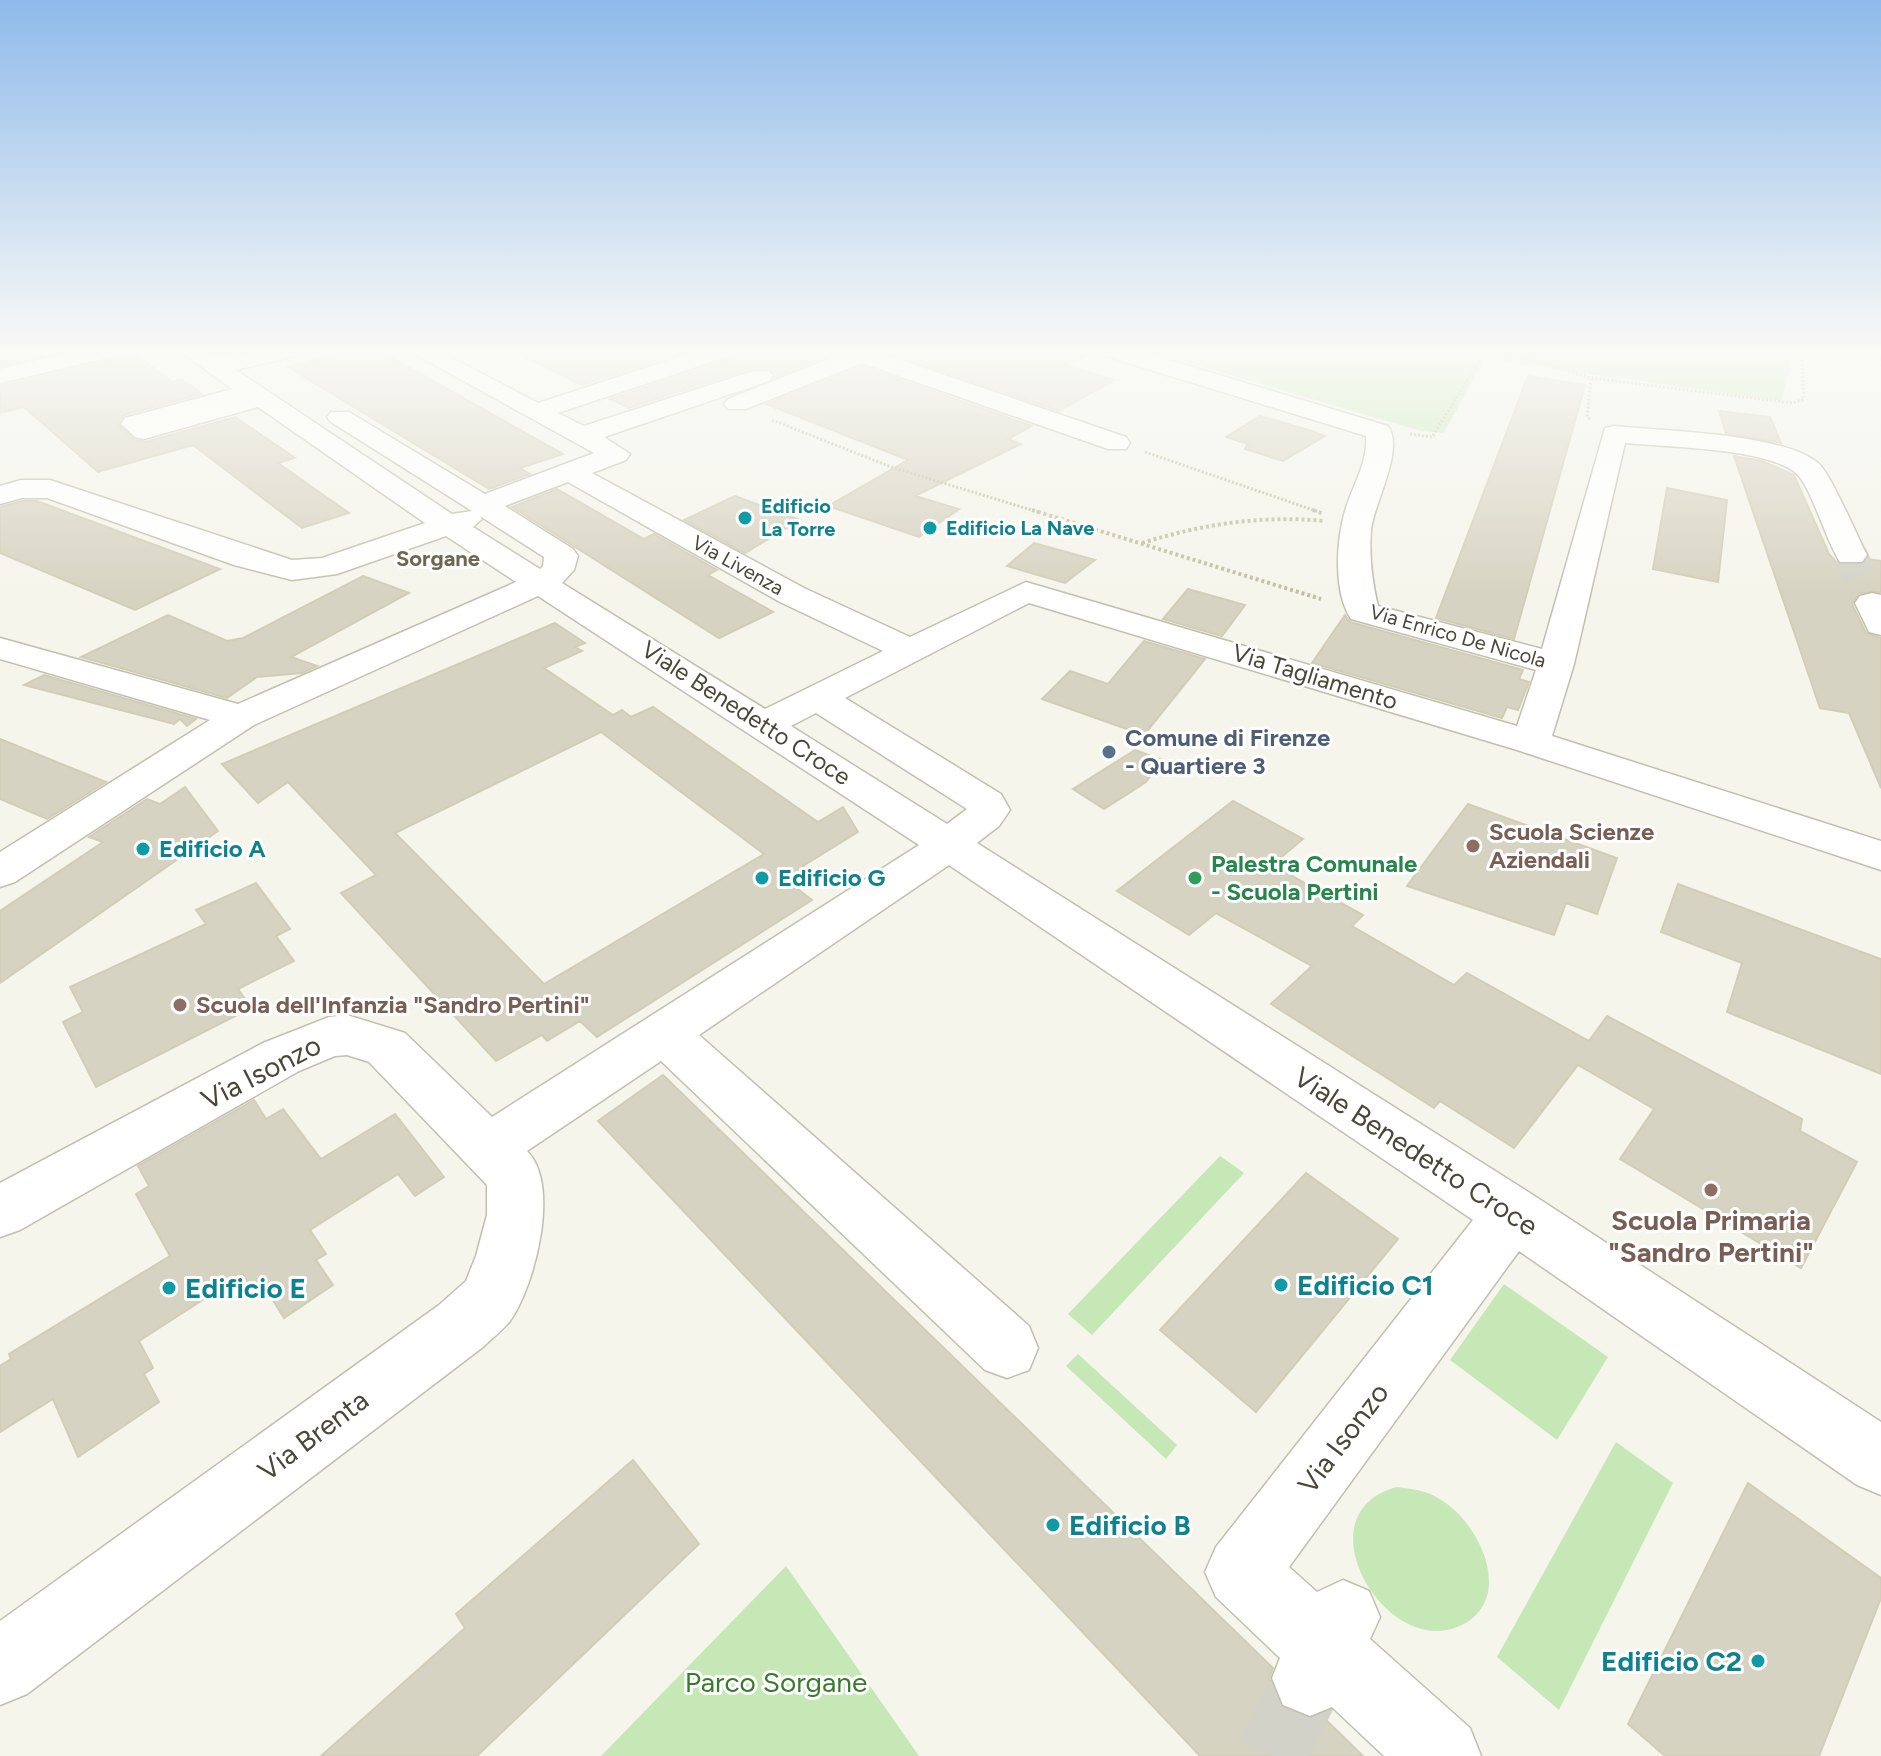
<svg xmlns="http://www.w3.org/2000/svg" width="1881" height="1756" font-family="Figtree,sans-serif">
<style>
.green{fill:#c6e8b7}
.building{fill:#d7d3c2;stroke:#d2cdb5;stroke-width:2;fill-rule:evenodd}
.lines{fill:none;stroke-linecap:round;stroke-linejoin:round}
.minor-tunnel-far1{stroke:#d3d2c8;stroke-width:33;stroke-dasharray:33 17;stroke-linecap:butt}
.minor-tunnel{stroke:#d3d2c8;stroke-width:70;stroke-dasharray:70 35;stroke-linecap:butt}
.minor-casing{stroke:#c1bfae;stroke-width:3}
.path-far1{stroke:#c2bea0;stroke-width:3;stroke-dasharray:2 2;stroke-linecap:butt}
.path{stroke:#c2bea0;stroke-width:4;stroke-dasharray:3 3;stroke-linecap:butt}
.minor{fill:#fff;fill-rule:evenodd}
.culture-dot{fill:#0f9aa8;stroke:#fff;stroke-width:3}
.service-dot{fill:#5c6f8a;stroke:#fff;stroke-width:3}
.education-dot{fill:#8d6e63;stroke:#fff;stroke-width:3}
.leisure-dot{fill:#2e9e5b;stroke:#fff;stroke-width:3}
.labels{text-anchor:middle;stroke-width:6;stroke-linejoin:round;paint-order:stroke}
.far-culture-label{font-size:20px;font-weight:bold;fill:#0d838f;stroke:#fff;text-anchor:start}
.far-street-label{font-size:20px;fill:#4a4739;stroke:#fff}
.far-neighbourhood-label{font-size:22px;font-weight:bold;fill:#6c6851;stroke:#fff}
.street-label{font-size:24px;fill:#4a4739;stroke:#fff}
.service-label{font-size:24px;font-weight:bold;fill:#4e5e75;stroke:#fff;text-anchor:start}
.education-label{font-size:24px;font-weight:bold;fill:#785e54;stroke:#fff;text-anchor:start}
.culture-label{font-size:24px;font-weight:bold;fill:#0d838f;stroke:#fff;text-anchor:start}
.leisure-label{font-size:24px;font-weight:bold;fill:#27864d;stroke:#fff;text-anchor:start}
.near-street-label{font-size:28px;fill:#4a4739;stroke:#fff}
.near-education-label{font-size:28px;font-weight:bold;fill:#785e54;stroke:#fff}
.near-culture-label{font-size:28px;font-weight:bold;fill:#0d838f;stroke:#fff;text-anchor:start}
.near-park-label{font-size:28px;fill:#397b2d;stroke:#fff}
</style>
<rect width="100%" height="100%" fill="#f5f5ec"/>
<!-- green -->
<g class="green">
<polygon points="1795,349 1781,401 1484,359 1444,433 1421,431 1145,350"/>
<polygon points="1220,1156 1244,1173 1092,1335 1068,1314"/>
<polygon points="1504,1284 1608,1357 1557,1440 1450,1360"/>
<polygon points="1078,1354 1177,1445 1166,1459 1066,1366"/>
<polygon points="1616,1442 1673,1483 1559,1710 1497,1657"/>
<path d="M1397,1487C1412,1489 1425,1490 1438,1498C1477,1519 1516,1595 1464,1624C1389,1665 1297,1513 1397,1487Z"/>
<polygon points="786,1566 919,1756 601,1756"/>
</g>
<!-- building -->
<g class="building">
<polygon points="0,349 35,349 43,356 0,366"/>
<polygon points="356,349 376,349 563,454 520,468 530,474 489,489 288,367"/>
<polygon points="509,349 692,349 582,385"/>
<polygon points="741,349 845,349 776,377 769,368 752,368 629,408 610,399 736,357"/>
<polygon points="890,349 1093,349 1094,352 1065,365 1114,380 1059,411 888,353"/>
<polygon points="136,355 172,382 181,379 202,394 124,415 118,424 133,439 145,442 235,417 295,458 278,463 349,513 302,528 193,445 98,472 24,407 0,413 0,386"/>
<polygon points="862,366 1032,426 1008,439 1021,444 915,496 959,509 919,537 828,506 908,460 766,404"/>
<polygon points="1528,376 1585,385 1514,639 1436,618"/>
<polygon points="1719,411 1770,417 1781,443 1726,433"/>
<polygon points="1260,416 1312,431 1325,436 1283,461 1245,449 1248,444 1226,437"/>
<polygon points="1734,456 1762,461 1794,475 1829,554 1837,563 1862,565 1868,559 1881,561 1881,592 1859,593 1852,604 1866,633 1881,638 1881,788 1849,713 1820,708"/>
<polygon points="1667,488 1727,500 1718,582 1653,569"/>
<polygon points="557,489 644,539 654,534 717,570 708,575 773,612 719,638 512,507"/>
<polygon points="735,496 800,520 745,553 684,520"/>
<polygon points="22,501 37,501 220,569 135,610 0,553 0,507"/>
<polygon points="1034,543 1095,560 1065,583 1007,566"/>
<polygon points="363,576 409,593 291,657 317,666 302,673 257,677 227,698 81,657 168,615 227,641 243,638"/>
<polygon points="1188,589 1245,605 1222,636 1163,619"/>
<polygon points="1345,615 1350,622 1523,670 1519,679 1529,682 1518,710 1507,707 1502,718 1312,663"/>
<path d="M555,623L585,643L575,647L582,651L544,668L613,715L622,710L631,717L653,707L818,822L843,807L858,832L803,866L810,872L791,884L812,900L597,1037L580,1021L547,1041L542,1035L496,1061L341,893L376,875L288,782L258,803L222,764ZM601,732L764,854L544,984L395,833Z"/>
<polygon points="1144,641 1205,659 1144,735 1042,699 1070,671 1108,684"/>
<polygon points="44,675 196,719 187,726 180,719 174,724 24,685"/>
<polygon points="0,739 106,782 47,819 0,799"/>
<polygon points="1135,750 1162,760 1146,782 1104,809 1073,789"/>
<polygon points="185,787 218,831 0,983 0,911 103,842 89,837 147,799 160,804"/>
<polygon points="1233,801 1303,839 1272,865 1363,915 1352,926 1454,985 1467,973 1589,1041 1607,1016 1802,1119 1800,1131 1857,1162 1801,1268 1620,1159 1654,1109 1578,1065 1514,1148 1440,1101 1434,1108 1271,1004 1312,966 1216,913 1189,935 1117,891"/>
<polygon points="1468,804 1617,858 1597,914 1566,903 1554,935 1407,886"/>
<polygon points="256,883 290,929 276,936 294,961 238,989 251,1008 96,1087 63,1022 83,1012 70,987 206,924 196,910"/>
<polygon points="1678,884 1881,959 1881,1074 1727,1012 1742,963 1661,932"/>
<polygon points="663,1075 1273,1668 1269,1679 1282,1708 1309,1719 1321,1715 1363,1756 1200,1756 598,1121"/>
<polygon points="254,1100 266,1119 283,1109 321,1159 395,1114 444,1177 415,1196 398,1174 310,1230 326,1254 316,1260 333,1285 284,1318 268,1292 258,1298 243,1274 139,1341 153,1368 144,1374 159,1402 78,1457 53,1399 0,1432 0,1366 11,1359 9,1354 170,1256 136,1194 149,1186 138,1166"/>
<polygon points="1306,1173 1398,1239 1256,1412 1160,1330"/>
<polygon points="633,1460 699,1544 477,1756 321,1756 465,1628 456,1614"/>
<polygon points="1748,1483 1881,1578 1881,1598 1819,1756 1665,1756 1628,1724"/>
</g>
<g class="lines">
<!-- minor-tunnel-far1 -->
<polyline class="minor-tunnel-far1" points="1851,555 1860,576"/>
<!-- minor-tunnel -->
<polyline class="minor-tunnel" points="1270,1756 1310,1678"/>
<!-- minor casing -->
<g class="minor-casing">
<g id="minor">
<polygon points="84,349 127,349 124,354 0,383 0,369"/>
<path d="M177,349H205L212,354L240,356L267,349H308L305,354L236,370L452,514L472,511L331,422L327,417L331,412H349L485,494L594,453L406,349H435L538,403L703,349H738L735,354L558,413L584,426L753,371H769L773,376L769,381L604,437L630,454L626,460L592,473L804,588L910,637L1026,582L1517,726L1536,670L1351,619C1333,592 1336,539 1346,508C1353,485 1368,462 1366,436L1099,354L1096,349H1133L1388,426C1405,450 1374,502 1371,530C1369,556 1372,581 1378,606L1542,649L1605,428L1614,426C1662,431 1782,433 1818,463C1831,474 1857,536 1867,555L1862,562H1840C1826,541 1811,486 1796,473C1767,448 1665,447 1625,443L1574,664L1552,736L1881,841V870L1517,750L1029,603L845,698L1001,794L1010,810L999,826L977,843L1533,1195L1881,1422V1495L1857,1485L1519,1251L1289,1567L1317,1592L1343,1580L1369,1591L1380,1617L1370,1639L1470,1728L1481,1756H1384L1332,1707L1310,1716L1283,1705L1272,1678L1280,1658L1216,1597L1205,1572L1216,1547L1473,1220L949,865L699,1035L1029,1326L1038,1348L1029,1370L1007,1378L985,1370L661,1061L527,1151C561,1184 535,1286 510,1321C503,1330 491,1339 483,1347L27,1694L0,1705V1621L439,1305L466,1281L476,1256L487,1215V1185L369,1062L347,1055L335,1056L299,1071L20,1230L0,1237V1183L263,1043L329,1017L347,1015L405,1033L492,1117L919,845L538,596L254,725L15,882L0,887V852L210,720L0,659V638L238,704L516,582L446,536L337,574L292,580L234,565L47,498H22L0,504V486L21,480H50L292,560L322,558L425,523L258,407L144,439L135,437L121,424L125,418L232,389ZM568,482L780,602L883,651L765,709L562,583L574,570L578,556L573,549L505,506ZM480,516L544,557L543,566L540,569L473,527L482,519ZM816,713L967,809L947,824L791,726Z"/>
<polygon points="854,349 887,349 883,354 1126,437 1130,443 1126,449 1108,449 862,363 746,409 728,409 724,404 728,399"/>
<polygon points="1872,593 1881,595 1881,635 1869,632 1855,603 1860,596"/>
</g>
</g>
<!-- path-far1 -->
<g class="path-far1">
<polyline points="151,349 160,358"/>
<polyline points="1512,349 1512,354 1591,378 1792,403 1804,399 1802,361 1810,349"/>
<polyline points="1590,419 1587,417 1591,378"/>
<polyline points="772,420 891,467 1038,512"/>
<polyline points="1410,434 1432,437 1486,350 1512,354"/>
<polyline points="1145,452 1319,512"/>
</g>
<!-- path -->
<g class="path">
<polyline points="1032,510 1321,599"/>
<polyline points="1313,510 1324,514"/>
<path d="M1142,543C1203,524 1261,515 1325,521"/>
</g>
<!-- minor -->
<use href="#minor" class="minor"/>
</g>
<!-- sky -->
<linearGradient id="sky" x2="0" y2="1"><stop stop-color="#8fbaeb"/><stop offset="0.59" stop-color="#fafaf6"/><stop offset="1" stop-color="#fafaf6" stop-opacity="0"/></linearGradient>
<rect width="1881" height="595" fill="url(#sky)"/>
<!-- markers -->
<g class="culture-dot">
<circle cx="745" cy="518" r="8"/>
<circle cx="930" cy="528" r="8"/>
<circle cx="143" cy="849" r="8"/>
<circle cx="762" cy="878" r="8"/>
<circle cx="1281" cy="1285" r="8"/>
<circle cx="169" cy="1288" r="8"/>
<circle cx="1053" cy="1525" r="8"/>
<circle cx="1758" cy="1661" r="8"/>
</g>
<circle class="service-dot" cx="1109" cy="752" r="8"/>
<g class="education-dot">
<circle cx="1473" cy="846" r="8"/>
<circle cx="180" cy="1005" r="8"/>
<circle cx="1711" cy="1190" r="8"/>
</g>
<circle class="leisure-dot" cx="1195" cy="878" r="8"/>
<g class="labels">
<!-- far-culture labels -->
<g class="far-culture-label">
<text x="761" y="513">Edificio<tspan x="761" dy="23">La Torre</tspan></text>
<text x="946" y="535">Edificio La Nave</text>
</g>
<!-- far-street labels -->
<g class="far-street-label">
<text transform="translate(738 565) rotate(29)" y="7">Via Livenza</text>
<text transform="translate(1458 636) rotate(16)" y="7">Via Enrico De Nicola</text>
</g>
<!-- far-neighbourhood labels -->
<g class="far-neighbourhood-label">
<text x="438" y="566">Sorgane</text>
</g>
<!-- street labels -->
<g class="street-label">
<text transform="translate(1315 677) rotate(17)" y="8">Via Tagliamento</text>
<text transform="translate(746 713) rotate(33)" y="8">Viale Benedetto Croce</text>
</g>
<!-- service labels -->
<g class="service-label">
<text x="1125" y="746">Comune di Firenze<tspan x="1125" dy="28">- Quartiere 3</tspan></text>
</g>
<!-- education labels -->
<g class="education-label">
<text x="1489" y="840">Scuola Scienze<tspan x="1489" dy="28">Aziendali</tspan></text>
<text x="196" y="1013">Scuola dell'Infanzia "Sandro Pertini"</text>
</g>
<!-- culture labels -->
<g class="culture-label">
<text x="159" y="857">Edificio A</text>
<text x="778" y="886">Edificio G</text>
</g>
<!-- leisure labels -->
<g class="leisure-label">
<text x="1211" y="872">Palestra Comunale<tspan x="1211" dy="28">- Scuola Pertini</tspan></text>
</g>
<!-- near-street labels -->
<g class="near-street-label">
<text transform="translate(261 1072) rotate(-27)" y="10">Via Isonzo</text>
<text transform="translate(1416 1151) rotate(33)" y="10">Viale Benedetto Croce</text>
<text transform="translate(313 1435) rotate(-37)" y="10">Via Brenta</text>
<text transform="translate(1343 1438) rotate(-53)" y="10">Via Isonzo</text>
</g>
<!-- near-education labels -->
<g class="near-education-label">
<text x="1711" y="1230">Scuola Primaria<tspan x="1711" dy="32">"Sandro Pertini"</tspan></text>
</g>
<!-- near-culture labels -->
<g class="near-culture-label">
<text x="1297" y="1295">Edificio C1</text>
<text x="185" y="1298">Edificio E</text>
<text x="1069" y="1535">Edificio B</text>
<text x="1742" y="1671" text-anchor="end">Edificio C2</text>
</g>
<!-- near-park labels -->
<g class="near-park-label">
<text x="776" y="1692">Parco Sorgane</text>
</g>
</g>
</svg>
